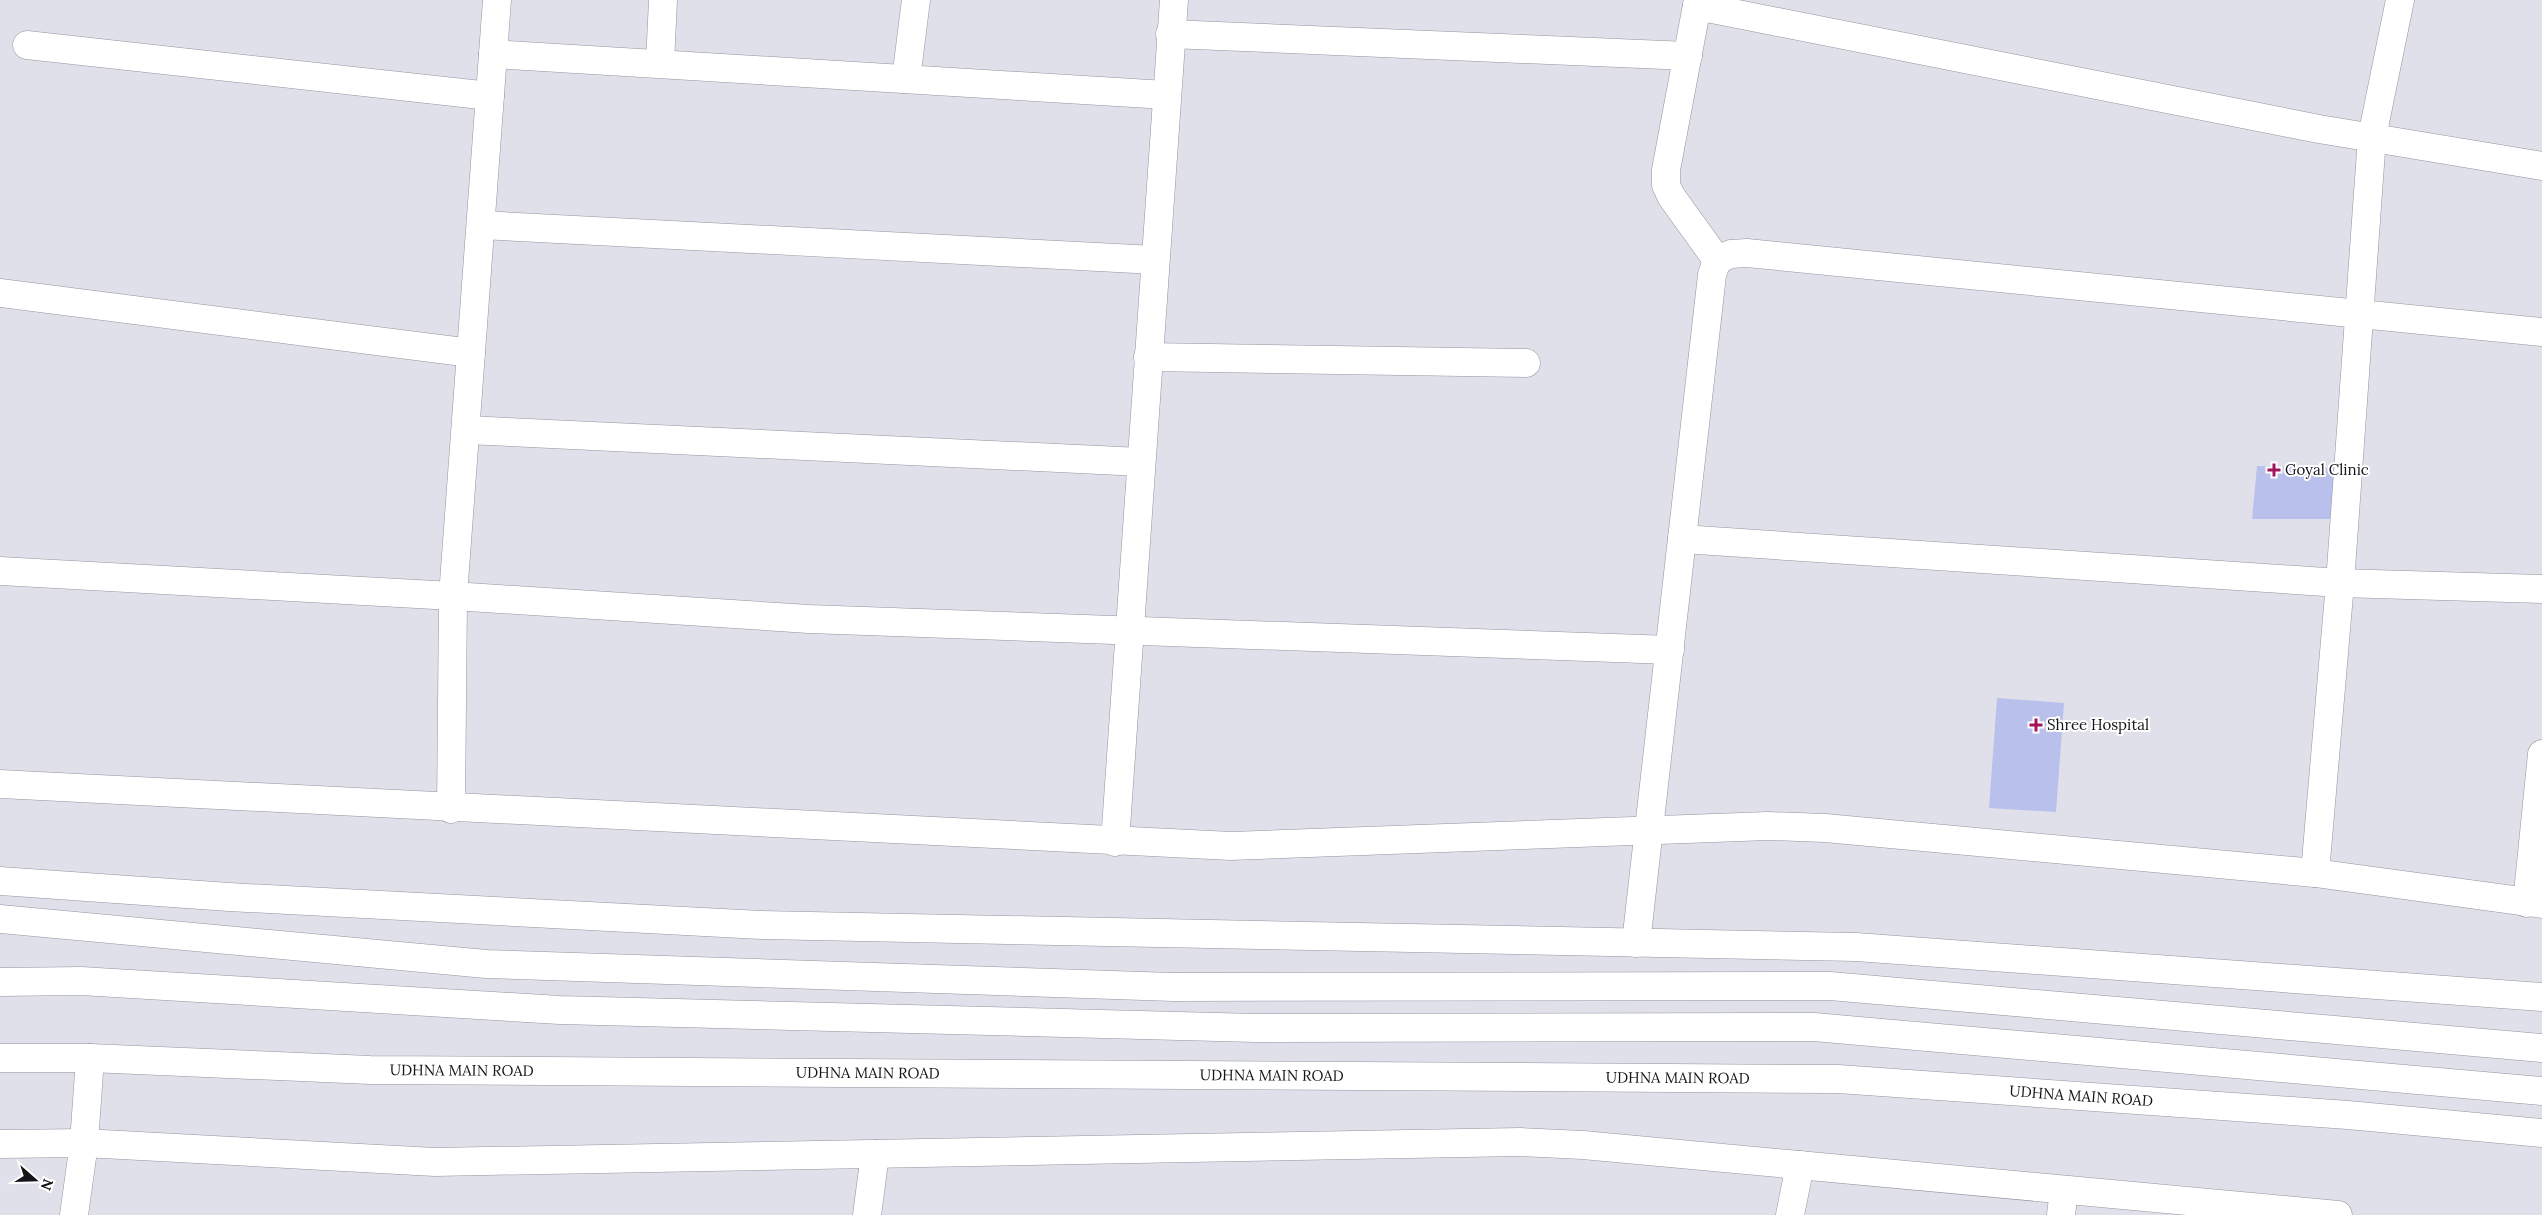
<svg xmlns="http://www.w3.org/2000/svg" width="2542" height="1215" font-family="Lora,serif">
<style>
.building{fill:#bac0ec}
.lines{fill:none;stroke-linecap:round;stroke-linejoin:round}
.lane-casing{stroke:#93959e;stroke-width:29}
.street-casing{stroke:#93959e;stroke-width:29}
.secondary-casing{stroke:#93959e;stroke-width:29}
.highway-casing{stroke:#93959e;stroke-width:29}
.lane{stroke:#fff;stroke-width:28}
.street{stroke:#fff;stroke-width:28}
.secondary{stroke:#fff;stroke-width:28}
.highway{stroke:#fff;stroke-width:28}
.poi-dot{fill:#a2145c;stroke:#fff;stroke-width:2}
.labels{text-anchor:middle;stroke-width:4;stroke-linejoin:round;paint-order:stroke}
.poi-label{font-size:15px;fill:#151518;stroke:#fff;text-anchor:start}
.street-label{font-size:15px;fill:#151518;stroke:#fff}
</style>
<rect width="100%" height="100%" fill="#dfe0ea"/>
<!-- building -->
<g class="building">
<polygon points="2257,466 2336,468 2338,519 2252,519"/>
<polygon points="1997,698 2064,703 2056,812 1989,808"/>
</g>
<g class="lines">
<!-- lane casing -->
<g class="lane-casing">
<g id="lane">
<polyline points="0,919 486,964 1173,987 1830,986 2542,1048"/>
<polyline points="0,982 81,981 560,1010 1256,1028 1814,1027 2542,1091"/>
<polyline points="867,1215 875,1154"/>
<polyline points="1790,1215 1800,1165"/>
<polyline points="2061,1215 2064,1190"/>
</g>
</g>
<!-- street casing -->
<g class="street-casing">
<g id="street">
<polyline points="1698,0 1666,170 1666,185 1671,196 1717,260"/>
<polyline points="1697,6 2319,129 2542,166"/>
<polyline points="1170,34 1688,56"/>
<polyline points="27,45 490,96"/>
<polyline points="493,54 1166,95"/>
<polyline points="660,63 663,0"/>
<polyline points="906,79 916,0"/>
<polyline points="481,225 1155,260"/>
<polyline points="0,293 471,353"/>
<polyline points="1148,357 1526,363"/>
<polyline points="466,430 1141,462"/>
<polyline points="1682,539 2340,583 2542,589"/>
<polyline points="0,571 453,596 809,619 1670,650"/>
<polyline points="451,809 453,596 497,0"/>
<polyline points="1115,842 1174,0"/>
<polyline points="2315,873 2340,583 2372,137 2400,0"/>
<polyline points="2527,903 2542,754"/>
<polyline points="1636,943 1712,275 1717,260 1731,254 1747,253 2542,332"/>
<polyline points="74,1215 84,1143 90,1058"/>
</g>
</g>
<!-- secondary casing -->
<g class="secondary-casing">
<g id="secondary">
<polyline points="0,784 1231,846 1768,826 1825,828 2315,873 2542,904"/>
<polyline points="0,1144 84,1143 435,1162 1520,1142 1583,1145 2338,1215"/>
</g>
</g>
<!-- highway casing -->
<g class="highway-casing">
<g id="highway">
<polyline points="0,881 229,897 761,925 1856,947 2542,997"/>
<path id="s1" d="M0,1058H90L370,1070L1838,1079L2348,1115L2542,1133"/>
</g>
</g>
<!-- lane -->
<use href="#lane" class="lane"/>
<!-- street -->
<use href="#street" class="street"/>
<!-- secondary -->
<use href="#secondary" class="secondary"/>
<!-- highway -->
<use href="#highway" class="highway"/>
</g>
<!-- markers -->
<g class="poi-dot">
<path d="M2271.5 462.5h5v5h5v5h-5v5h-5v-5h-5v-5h5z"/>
<path d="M2033.5 717.5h5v5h5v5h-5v5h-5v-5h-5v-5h5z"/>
</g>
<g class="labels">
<!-- poi labels -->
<g class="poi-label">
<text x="2285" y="475">Goyal Clinic</text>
<text x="2047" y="730">Shree Hospital</text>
</g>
<!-- street labels -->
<g class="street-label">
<text dy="5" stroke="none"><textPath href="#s1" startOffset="462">UDHNA MAIN ROAD</textPath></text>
<text dy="5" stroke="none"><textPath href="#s1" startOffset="868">UDHNA MAIN ROAD</textPath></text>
<text dy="5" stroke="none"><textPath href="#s1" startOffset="1272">UDHNA MAIN ROAD</textPath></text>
<text dy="5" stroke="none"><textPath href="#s1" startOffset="1678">UDHNA MAIN ROAD</textPath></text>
<text dy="5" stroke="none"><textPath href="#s1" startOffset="2082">UDHNA MAIN ROAD</textPath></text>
</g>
</g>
<!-- north arrow -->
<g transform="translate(35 1180) rotate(110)" stroke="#ffffff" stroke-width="4" paint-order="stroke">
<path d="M0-4L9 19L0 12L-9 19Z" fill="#151518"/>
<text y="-8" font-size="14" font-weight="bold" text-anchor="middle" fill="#151518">N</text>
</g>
</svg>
